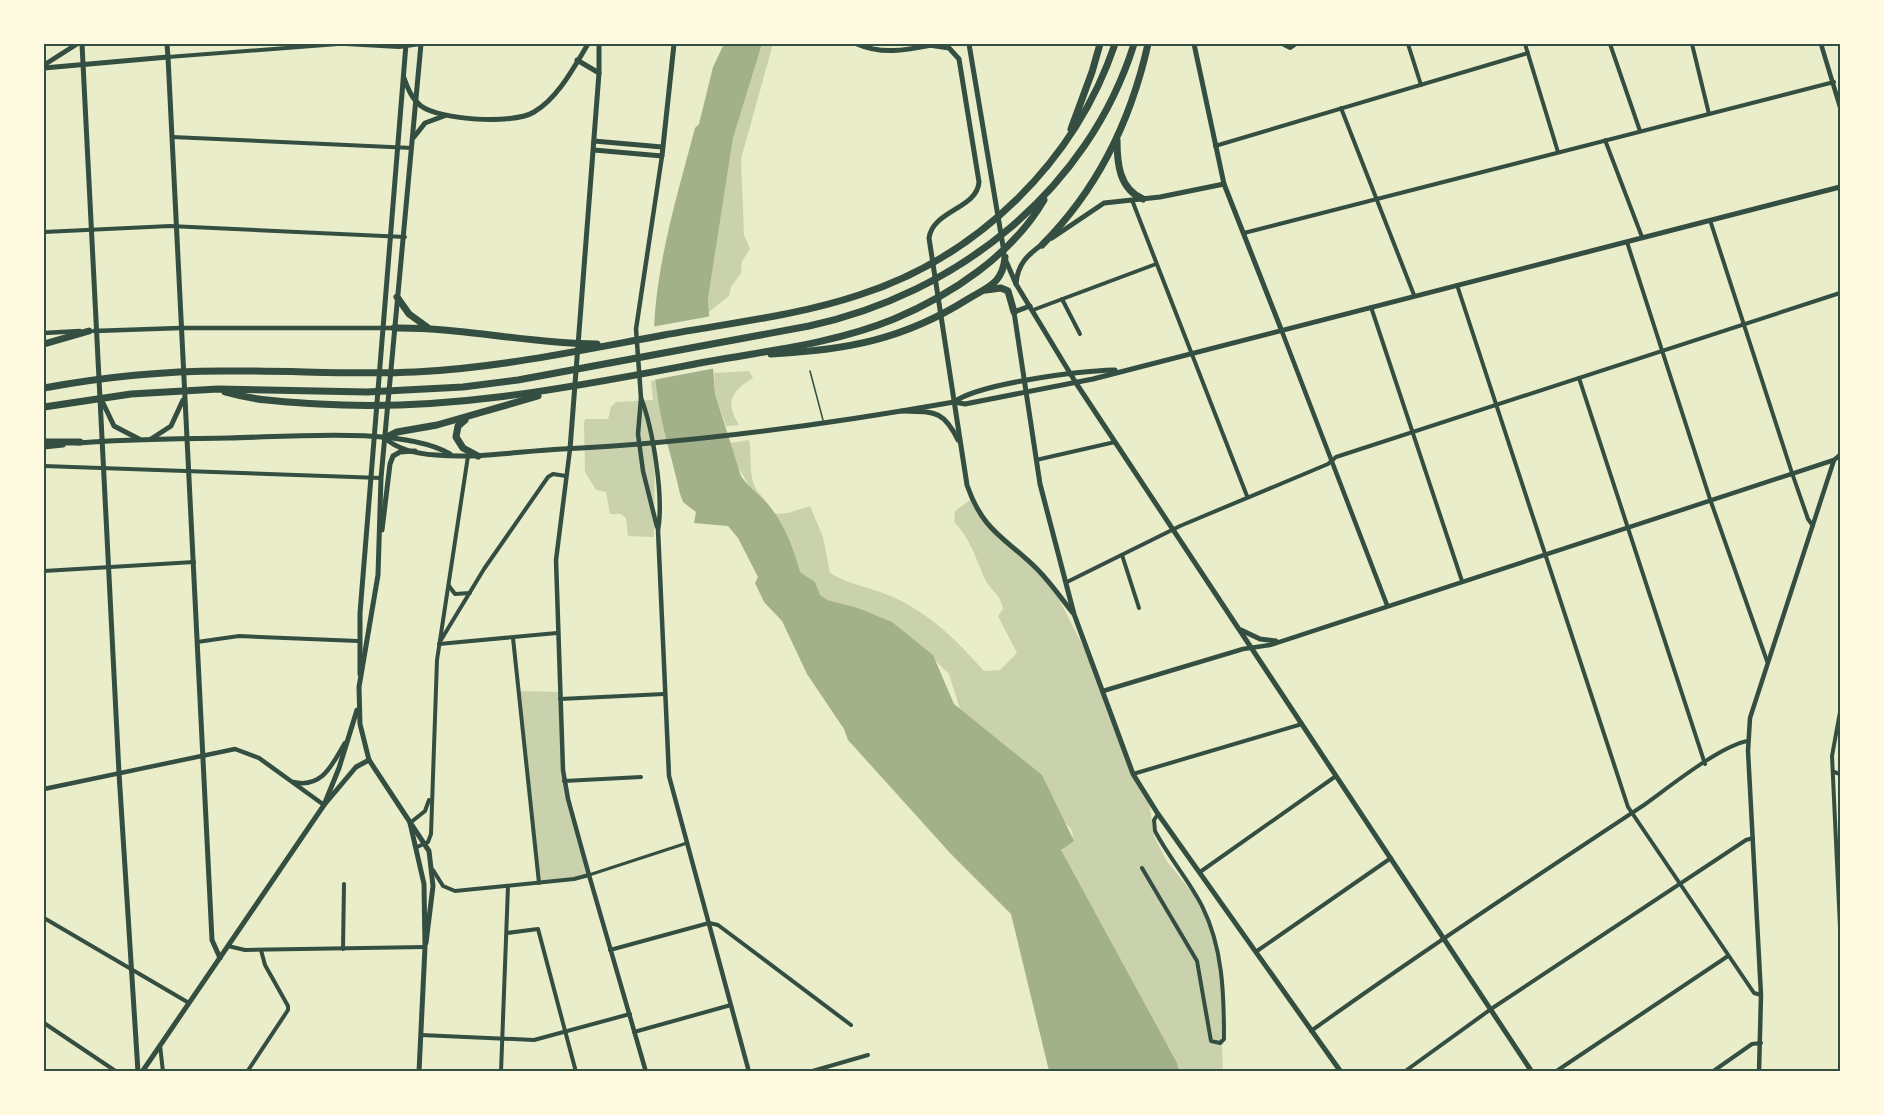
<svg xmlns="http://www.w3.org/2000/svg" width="1884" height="1115" font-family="'DM Sans',sans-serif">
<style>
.green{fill:#cad2ad}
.water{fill:#a3b18a}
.pier{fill:#e9edc9}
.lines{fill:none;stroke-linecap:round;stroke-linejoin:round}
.service{stroke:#344e41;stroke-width:1.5}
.pedestrian{stroke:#344e41;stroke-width:3}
.minor{stroke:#344e41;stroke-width:4}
.tertiary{stroke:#344e41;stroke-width:4.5}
.secondary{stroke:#344e41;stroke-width:5}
.primary{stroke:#344e41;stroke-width:5}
.motorway{stroke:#344e41;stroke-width:7}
.neatline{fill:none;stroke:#344e41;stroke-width:2}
</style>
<rect width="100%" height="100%" fill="#e9edc9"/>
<!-- green -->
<g class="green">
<polygon points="762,44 773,44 741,159 744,235 750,249 742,261 741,273 731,287 729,296 709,312 708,299 733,138"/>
<path d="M749,371L753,378C731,391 725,402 739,425L726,426L715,394L714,373Z"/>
<polygon points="656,380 667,443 655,444 654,537 628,536 626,518 621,514 610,514 606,492 596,490 585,472 584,424 585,419 608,419 611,407 616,402 653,400 651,381"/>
<path d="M749,440C752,454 749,472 754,485C759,496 769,501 772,514L788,513L810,506L823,537L830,573C849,585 874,588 895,598C934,617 956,640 984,671L1000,670L1017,653L998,616L1003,609C1001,595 992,592 986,581C976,560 971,539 954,522L955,511L973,498L993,531L1031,562L1059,599L1086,652L1125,758L1149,801L1154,836L1166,860L1195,896L1211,931L1221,977L1226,1039L1222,1045L1223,1071H1180L1062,854V850L1073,836L1071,829L960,709L949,674L930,655L811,594L736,463L730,443Z"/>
<polygon points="521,691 562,692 565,780 590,877 540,883"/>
</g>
<!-- water -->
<path class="water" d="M724,44H762L733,138L708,299L715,394L741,476C749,488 758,493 767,503C783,521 794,549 800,572L815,582L820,595L827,600L858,608L892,622L933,655L954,704L1042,775L1074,841L1061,850L1177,1063L1179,1071H1049L1011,914L951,854L848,740L844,729L807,674L782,621L764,602L755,583L758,577L738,538L728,526L694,523L696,512L683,502L680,494C673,460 661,427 657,392C644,301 672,215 695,128L699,124L713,67Z"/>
<!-- pier -->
<polygon class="pier" points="712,316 716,368 653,380 651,327"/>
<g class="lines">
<!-- service -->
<polyline class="service" points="810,371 823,420"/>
<!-- pedestrian -->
<polyline class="pedestrian" points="589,875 687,843"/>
<!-- minor -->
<g class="minor">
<polyline points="345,44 399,47 421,44"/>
<polyline points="1282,44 1290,48 1296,44"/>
<polyline points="1408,44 1421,85"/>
<polyline points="1525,44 1558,152"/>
<polyline points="1610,44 1640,131"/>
<polyline points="1692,44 1709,114"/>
<polyline points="168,57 338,44"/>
<polyline points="1341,108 1414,295"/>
<polyline points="172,137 412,148"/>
<polyline points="1605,140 1642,237"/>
<polyline points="1215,146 1528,53"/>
<polyline points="1132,200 1247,496"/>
<polyline points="1710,220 1792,473 1808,519 1813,526"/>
<polyline points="44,232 170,226 405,237"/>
<polyline points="1244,233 1834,82"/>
<polyline points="1627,242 1710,499 1767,661"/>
<polyline points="1457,285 1628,807 1754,993 1761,995"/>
<polyline points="1062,299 1080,334"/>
<polyline points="1371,307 1462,581"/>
<polyline points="1033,310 1156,264"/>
<polyline points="1579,378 1705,764"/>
<polyline points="1036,460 1115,442"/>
<polyline points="44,466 381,478"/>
<polyline points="1122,555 1139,608"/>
<polyline points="44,571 194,562"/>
<polyline points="1067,582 1180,526 1328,464 1336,457 1840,293"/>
<polyline points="449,586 455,594 470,593"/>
<polyline points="513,638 539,883"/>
<polyline points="441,640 484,569 548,477 553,474 566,476"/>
<polyline points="197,642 239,636 358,641"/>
<polyline points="439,644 557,633"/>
<polyline points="560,699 664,694"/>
<polyline points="1840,712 1832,756 1840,927"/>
<polyline points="1834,772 1840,774"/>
<polyline points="1133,774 1302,724"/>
<polyline points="564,781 641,777"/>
<polyline points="410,823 425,811 429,800"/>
<polyline points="417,847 428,842 431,834 437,660 468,456"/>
<path d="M1142,868L1197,961L1211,1041L1220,1043L1224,1039C1224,994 1223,948 1202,906C1189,880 1169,858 1155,831L1154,820L1158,814"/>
<polyline points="433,870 443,886 455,891 574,879 589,875"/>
<polyline points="1200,872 1336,776"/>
<polyline points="44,918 189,1003"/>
<polyline points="507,933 538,929 576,1072"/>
<polyline points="228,946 245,950 425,947"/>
<polyline points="343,949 344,884"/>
<polyline points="610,950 709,923 718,925 851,1025"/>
<polyline points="1257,951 1391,858"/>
<polyline points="44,1023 117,1072"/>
<path d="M1311,1031C1420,953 1532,879 1644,805C1668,788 1721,745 1748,741"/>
<polyline points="634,1032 731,1005"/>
<polyline points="421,1035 534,1040 630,1014"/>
<polyline points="160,1045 163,1072"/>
<polyline points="247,1072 288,1010 288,1006 265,965 261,950"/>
<polyline points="501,1072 508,886"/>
<polyline points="809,1072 868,1055"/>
<polyline points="1404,1072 1491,1009 1746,840 1753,838"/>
<polyline points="1555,1072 1728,956"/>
<polyline points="1712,1072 1752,1044 1761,1043"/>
</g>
<!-- tertiary -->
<g class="tertiary">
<polyline points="1821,44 1840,107"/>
<polyline points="1281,329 1387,605"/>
<polyline points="94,331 181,328 394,328"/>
<polyline points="44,333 80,331"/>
<path d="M641,398C653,429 664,497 658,530L669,776L749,1072"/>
<polyline points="570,449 556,560 563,770 568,799 589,875 646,1072"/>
<polyline points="657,527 643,471 638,434 641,398 636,329 662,156"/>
<polyline points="1103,691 1243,649 1270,645 1834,460 1840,455"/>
<path d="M293,782C323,789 332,764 345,743"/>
<polyline points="44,789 235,749 259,758 324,805"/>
<polyline points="1759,1072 1761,995 1748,751 1750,718 1834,460"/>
</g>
<!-- secondary -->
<g class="secondary">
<polyline points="82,44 119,773 138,1072"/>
<polyline points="1194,44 1224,184 1281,329"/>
<polyline points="44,68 168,57 212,940 220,958"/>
<polyline points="599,73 599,44"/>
<polyline points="594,141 662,147"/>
<polyline points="594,150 662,156 674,44"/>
<polyline points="1052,238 1104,203 1160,197 1224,184"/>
<path d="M1016,284C1018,262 1028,255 1044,243"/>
<path d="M954,402C980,383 1080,371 1115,370"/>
<polyline points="103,403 114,426 139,439"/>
<path d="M385,438C398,450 419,454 436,455C478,459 520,451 562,449C693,443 824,425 954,402L965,404L1093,379L1840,187"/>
<polyline points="151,439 171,426 183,400"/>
<path d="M78,443C128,439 178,439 229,438C286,437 402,426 450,454"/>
<polyline points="44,447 63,445"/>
<polyline points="570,449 599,73 577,60"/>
<polyline points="369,760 429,851 433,886 426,943"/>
<polyline points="410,823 424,884 425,947 419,1072"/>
</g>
<!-- primary -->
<g class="primary">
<polyline points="167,44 168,57"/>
<path d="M857,44C882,55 906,50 932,45"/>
<polyline points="969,44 1004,252"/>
<path d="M929,45L949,48L959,59L979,182C977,209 933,210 929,238L967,485C983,532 1006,538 1037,569C1050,582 1061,598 1073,613"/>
<polyline points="44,65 77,44"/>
<path d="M404,78C408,89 412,99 421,106C440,120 513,125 534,112C558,98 574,67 588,44"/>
<polyline points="414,137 425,123 444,116"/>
<polyline points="1006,261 1016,284 1076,383 1532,1072"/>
<polyline points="1030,306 1014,312 1040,484 1074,614 1133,774 1158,814 1341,1072"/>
<path d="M902,411C933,412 943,409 958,440"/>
<polyline points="382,530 390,464 393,456 400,452 415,451"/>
<polyline points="1241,630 1260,639 1276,641"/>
<polyline points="360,674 360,613 406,44"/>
<polyline points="324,805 356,767 369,760 360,724 359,687 378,575 381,478 421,44"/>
<polyline points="142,1072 324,805 339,768 357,710"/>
</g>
<!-- motorway -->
<g class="motorway">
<polyline points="1071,129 1092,72 1100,44"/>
<path d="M1117,140C1117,163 1119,189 1143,199"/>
<path d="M1042,245C1097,190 1131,120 1148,44"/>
<polyline points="986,290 1001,288 1008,291 1014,312"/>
<polyline points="397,297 409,314 427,327"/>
<path d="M394,328C463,327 529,344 597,344"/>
<polyline points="44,344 89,331"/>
<path d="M771,354C846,350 903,340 968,299C988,287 1003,283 1005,257"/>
<path d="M44,388C103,377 163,371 223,371C287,370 351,375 415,372C499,368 582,350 664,335C729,323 796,316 859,295C978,257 1075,162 1115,44"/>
<path d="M225,392C256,401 287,402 319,404C448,412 573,387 700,363C765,351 833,344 894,319C951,295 1012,255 1044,200"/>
<path d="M44,407L131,394L218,389L367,392L463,387L518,380L809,326C957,294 1088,191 1134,44"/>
<polyline points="465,420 458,426 456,437 463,448 478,456"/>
<polyline points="385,438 397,432 437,425 538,396"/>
<polyline points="44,442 80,442"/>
</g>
</g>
<!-- border -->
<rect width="1884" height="1115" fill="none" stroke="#fefae0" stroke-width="90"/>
<rect x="45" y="45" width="1794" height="1025" class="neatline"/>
</svg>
